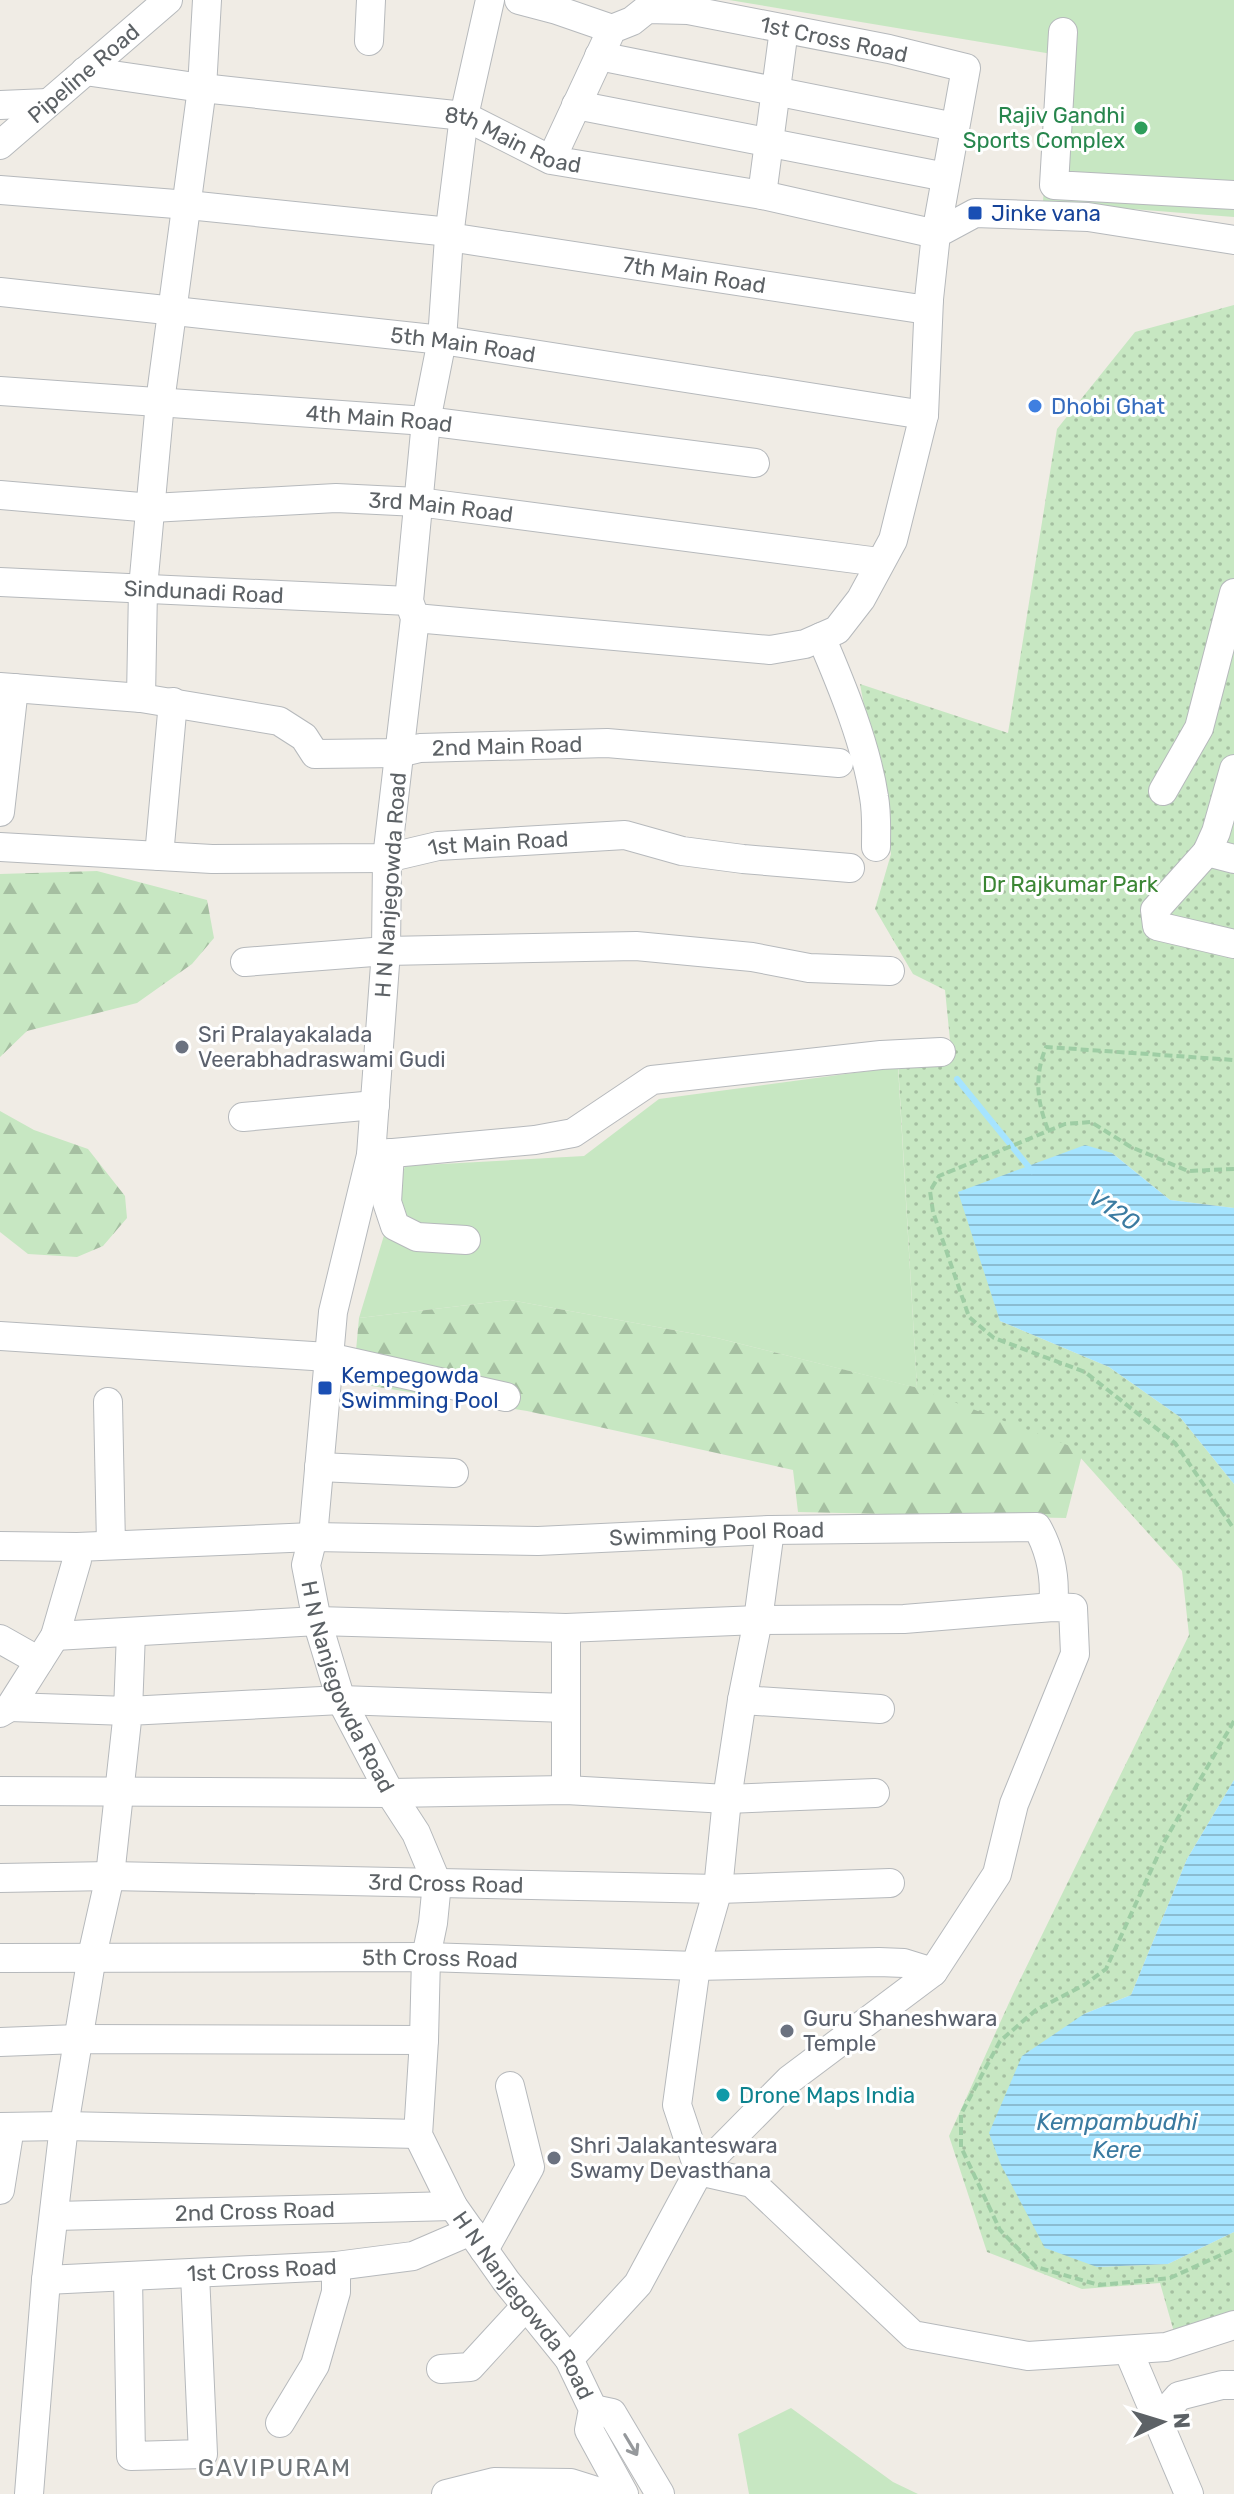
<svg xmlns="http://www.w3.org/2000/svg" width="1234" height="2494" font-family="Rubik,sans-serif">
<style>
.grass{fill:#c7e7c2}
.forest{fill:url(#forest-firs)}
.park{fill:url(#park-dots)}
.water{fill:url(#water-rules)}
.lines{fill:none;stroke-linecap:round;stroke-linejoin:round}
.stream{stroke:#a6e4ff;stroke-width:6}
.minor-casing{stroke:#b6b9bc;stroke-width:30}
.path{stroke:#9ecda4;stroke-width:4;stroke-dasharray:8 4;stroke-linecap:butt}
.minor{stroke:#fff;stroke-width:28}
.oneway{stroke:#96999c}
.leisure-dot{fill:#2e9e5b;stroke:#fff;stroke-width:3}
.transit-dot{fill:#1a4fb4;stroke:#fff;stroke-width:3}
.shop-dot{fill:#3f7fe0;stroke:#fff;stroke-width:3}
.worship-dot{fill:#6b7280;stroke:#fff;stroke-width:3}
.culture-dot{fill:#0f9aa8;stroke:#fff;stroke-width:3}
.labels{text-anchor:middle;stroke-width:6;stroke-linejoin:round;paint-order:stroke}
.street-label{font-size:22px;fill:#5d6266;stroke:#fff}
.leisure-label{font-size:22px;fill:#27864d;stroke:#fff;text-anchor:end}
.transit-label{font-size:22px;fill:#164399;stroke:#fff;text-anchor:start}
.shop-label{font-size:22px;fill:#366cbe;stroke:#fff;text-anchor:start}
.park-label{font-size:22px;fill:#3b8634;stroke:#fff}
.worship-label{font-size:22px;fill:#5b616d;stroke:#fff;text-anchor:start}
.culture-label{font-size:22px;fill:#0d838f;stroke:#fff;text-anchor:start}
.water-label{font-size:24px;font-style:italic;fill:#3b7ba1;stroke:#fff}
.neighbourhood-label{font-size:24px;letter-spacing:2px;fill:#6e7478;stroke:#fff}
</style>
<defs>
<pattern id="forest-firs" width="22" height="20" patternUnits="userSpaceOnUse" patternTransform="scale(2)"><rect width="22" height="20" fill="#c7e7c2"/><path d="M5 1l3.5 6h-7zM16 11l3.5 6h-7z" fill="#a5bfa1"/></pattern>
<pattern id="park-dots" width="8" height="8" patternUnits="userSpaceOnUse" patternTransform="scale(2)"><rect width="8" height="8" fill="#c7e7c2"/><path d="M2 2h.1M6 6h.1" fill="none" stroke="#a5bfa1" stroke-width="1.8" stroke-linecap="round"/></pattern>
<pattern id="water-rules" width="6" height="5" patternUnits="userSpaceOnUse" patternTransform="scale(2)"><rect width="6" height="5" fill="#a6e4ff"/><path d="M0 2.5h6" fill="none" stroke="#8abcd2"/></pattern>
</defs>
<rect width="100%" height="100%" fill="#f0ece5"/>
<!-- grass -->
<g class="grass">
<polygon points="729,0 1234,0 1234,217 1043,202 1052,54"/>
<polygon points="898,1067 917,1388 717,1338 510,1300 359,1318 405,1166 584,1156 659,1099"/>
<polygon points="791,2408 893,2482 918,2494 749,2494 738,2434"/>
</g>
<!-- forest -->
<g class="forest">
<polygon points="97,871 207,900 214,938 192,964 137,1003 27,1031 0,1057 0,874"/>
<polygon points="0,1111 34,1130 88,1149 125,1196 127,1218 103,1246 77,1257 28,1254 0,1232"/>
<polygon points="510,1300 717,1338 1063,1424 1084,1447 1066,1518 798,1512 793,1470 527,1411 353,1383 359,1318"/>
</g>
<!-- park -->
<polygon class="park" points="1234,305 1234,1208 1170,1200 1112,1153 1000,1321 1109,1367 1180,1417 1234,1484 1234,1780 1187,1859 1131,1995 1084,2014 1097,2267 1168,2264 1234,2232 1234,2319 1174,2332 1160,2283 1082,2289 987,2252 949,2136 1013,1994 1189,1635 1182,1571 1070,1446 917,1388 897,1045 950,1040 945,990 913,974 875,909 891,854 860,684 1008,733 1057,429 1135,332"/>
<!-- water -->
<g class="water">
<polygon points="1085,1145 1112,1153 1170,1200 1234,1208 1234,1484 1180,1417 1109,1367 1000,1321 958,1192"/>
<polygon points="1234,1780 1234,2232 1168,2264 1097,2267 1045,2248 1001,2165 989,2133 1022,2056 1084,2014 1131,1995 1187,1859"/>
</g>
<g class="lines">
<!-- stream -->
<polyline class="stream" points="957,1079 1032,1171"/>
<!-- minor casing -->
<g class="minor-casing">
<g id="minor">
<path id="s1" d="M490,0L464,116L449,237L442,340L426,421L409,601L415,618L387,858L386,951L371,1155L333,1312L313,1537L306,1565L317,1621L341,1700L390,1793L416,1833L437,1883L433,1923L426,1957L424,2040L418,2135L453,2206L506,2281L569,2359L593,2409L589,2430L624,2494"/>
<polyline points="519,0 557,10 612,29"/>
<polyline points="1063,32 1054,185 1234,195"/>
<polyline points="369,41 371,0"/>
<polyline points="599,56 955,127"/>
<path id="s2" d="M85,71L202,88L464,116L551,160L762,195L936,234L966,68L889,49L688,10L647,9L632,21L612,29L551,160"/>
<polyline points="0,105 48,103"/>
<polyline points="576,105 946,177"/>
<path id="s3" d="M0,145L168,0"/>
<polyline points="0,190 188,205 450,232"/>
<polyline points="762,195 784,29"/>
<path id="s4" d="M449,237L927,310L929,299"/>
<path id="s5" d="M0,292L442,340L924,415"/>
<path id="s6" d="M0,391L426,421L755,463"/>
<path id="s7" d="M0,495L152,508L336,498L418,502L879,562"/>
<path id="s8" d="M0,582L409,601"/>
<polyline points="415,618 770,650 805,644 837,630 861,599 893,540 924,415 929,299 936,234 975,213 1088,217 1234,240"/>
<path d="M821,637C842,686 866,744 874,797C877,813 876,830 876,847"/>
<path id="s9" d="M0,687L141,698L279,721L304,737L315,754L399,753L420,748L607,743L839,763"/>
<polyline points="141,698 143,588 160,402 202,88 207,0"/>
<polyline points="1234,769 1216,832 1207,852 1155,910 1157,926 1234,944"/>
<polyline points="1163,791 1199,728 1234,593"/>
<polyline points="0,812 14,688"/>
<path id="s10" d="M0,847L212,859L387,858L438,846L625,835L682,851L743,859L850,868"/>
<polyline points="1207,852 1234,859"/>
<polyline points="159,856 173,702"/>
<polyline points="245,962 386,951 636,946 752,957 809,968 890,971"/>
<polyline points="243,1117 375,1105"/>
<polyline points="390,1153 387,1202 395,1226 417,1237 466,1240"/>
<polyline points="371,1155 535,1140 573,1133 652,1080 881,1055 941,1052"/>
<polyline points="0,1336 328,1357 506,1397"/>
<polyline points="108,1402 111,1545"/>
<polyline points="319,1467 454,1473"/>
<polyline points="770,1530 758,1620 742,1700 727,1799 718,1889 696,1966 677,2105 699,2171 789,2080 933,1972"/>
<polyline points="0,1546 77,1547"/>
<polyline points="0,1639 39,1661"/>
<polyline points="742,1700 880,1709"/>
<polyline points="10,1707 128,1711 131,1632"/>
<path id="s11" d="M0,1713L10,1707L55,1636L77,1560V1547L313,1537L538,1541L770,1530L1037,1527C1051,1552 1056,1579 1053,1607"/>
<polyline points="566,1790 566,1628"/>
<polyline points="0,1791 390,1793 566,1790 727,1799 875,1793"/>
<path id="s12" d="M0,1878L110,1876L718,1889L890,1883"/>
<path id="s13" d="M0,1958L426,1957L696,1966L879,1962L904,1963L933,1972L997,1874L1014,1804L1075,1654L1073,1608L1053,1607L904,1619L758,1620L566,1628L317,1621L55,1636"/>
<polyline points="0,2042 78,2039 424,2040"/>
<polyline points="0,2127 64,2126 418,2134"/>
<polyline points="0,2190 10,2127"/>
<path id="s14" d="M55,2216L453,2206"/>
<polyline points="484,2250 530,2167 510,2086"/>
<polyline points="128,2277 131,2456 203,2454 195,2274"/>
<path id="s15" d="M46,2280L336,2266L413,2256L471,2231"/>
<polyline points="1128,2350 1189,2494"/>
<polyline points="569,2359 638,2284 699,2171 752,2183 913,2335 1028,2356 1166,2347 1234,2325"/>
<polyline points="441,2369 470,2367 526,2306"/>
<polyline points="593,2409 612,2413 660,2494"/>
<polyline points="1157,2421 1179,2396 1222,2385 1234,2385"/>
<polyline points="280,2423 315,2365 336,2292 336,2266"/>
<polyline points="29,2494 46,2280 64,2126 92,1956 110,1876 128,1711 341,1700 566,1708"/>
<polyline points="446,2494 494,2482 571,2483 606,2494"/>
</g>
</g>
<!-- path -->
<g class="path">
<path d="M1048,1130C1037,1101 1034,1077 1046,1047L1234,1060"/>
<polyline points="1234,1169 1188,1171 1131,1147 1091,1122 1065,1124 939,1176 930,1191 933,1212 969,1317 994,1338 1085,1372 1175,1443 1234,1529"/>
<polyline points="1234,1721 1164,1842 1106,1969 1084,1985 1036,2010 1000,2041 961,2114 961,2147 1000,2230 1036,2267 1099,2285 1170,2278 1234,2249"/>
</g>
<!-- minor -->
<use href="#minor" class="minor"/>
</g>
<!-- one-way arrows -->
<defs><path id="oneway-shaft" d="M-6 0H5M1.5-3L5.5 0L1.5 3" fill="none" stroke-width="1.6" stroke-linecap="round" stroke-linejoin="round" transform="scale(2)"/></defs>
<use class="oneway" href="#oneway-shaft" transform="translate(631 2445) rotate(59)"/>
<!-- markers -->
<circle class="leisure-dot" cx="1141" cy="128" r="8"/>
<g class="transit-dot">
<rect x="967" y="205" width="16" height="16" rx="4"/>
<rect x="317" y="1380" width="16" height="16" rx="4"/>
</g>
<circle class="shop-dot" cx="1035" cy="406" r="8"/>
<g class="worship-dot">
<circle cx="182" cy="1047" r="8"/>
<circle cx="787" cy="2031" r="8"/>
<circle cx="554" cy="2158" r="8"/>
</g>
<circle class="culture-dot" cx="723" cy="2095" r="8"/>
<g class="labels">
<!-- street labels -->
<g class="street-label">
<text transform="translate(834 39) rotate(12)" y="8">1st Cross Road</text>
<text dy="8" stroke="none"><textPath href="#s3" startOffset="110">Pipeline Road</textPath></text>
<text dy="8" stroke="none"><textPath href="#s2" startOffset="436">8th Main Road</textPath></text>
<text dy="8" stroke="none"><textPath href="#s4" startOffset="248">7th Main Road</textPath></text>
<text dy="8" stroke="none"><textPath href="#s5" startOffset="466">5th Main Road</textPath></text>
<text dy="8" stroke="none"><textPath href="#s6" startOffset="380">4th Main Road</textPath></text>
<text dy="8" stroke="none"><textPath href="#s7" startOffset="442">3rd Main Road</textPath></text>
<text dy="8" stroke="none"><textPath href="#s8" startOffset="204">Sindunadi Road</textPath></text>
<text dy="8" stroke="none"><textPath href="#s9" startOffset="524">2nd Main Road</textPath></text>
<text dy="8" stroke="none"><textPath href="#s10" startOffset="500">1st Main Road</textPath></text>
<text transform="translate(390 885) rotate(-86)" y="8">H N Nanjegowda Road</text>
<text dy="8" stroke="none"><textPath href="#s11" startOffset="828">Swimming Pool Road</textPath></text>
<text dy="8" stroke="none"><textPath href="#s1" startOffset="1710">H N Nanjegowda Road</textPath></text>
<text dy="8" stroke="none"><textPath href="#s12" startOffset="446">3rd Cross Road</textPath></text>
<text dy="8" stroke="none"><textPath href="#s13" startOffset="440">5th Cross Road</textPath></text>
<text dy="8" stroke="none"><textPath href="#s14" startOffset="200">2nd Cross Road</textPath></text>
<text dy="8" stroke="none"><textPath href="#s15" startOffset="216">1st Cross Road</textPath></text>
<text dy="8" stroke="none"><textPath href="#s1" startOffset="2382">H N Nanjegowda Road</textPath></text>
</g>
<!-- leisure labels -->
<g class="leisure-label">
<text x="1125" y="123">Rajiv Gandhi<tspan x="1125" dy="25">Sports Complex</tspan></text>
</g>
<!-- transit labels -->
<g class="transit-label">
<text x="991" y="221">Jinke vana</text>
<text x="341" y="1383">Kempegowda<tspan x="341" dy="25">Swimming Pool</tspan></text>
</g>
<!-- shop labels -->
<g class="shop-label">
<text x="1051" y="414">Dhobi Ghat</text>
</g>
<!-- park labels -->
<g class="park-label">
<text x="1070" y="892">Dr Rajkumar Park</text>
</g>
<!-- worship labels -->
<g class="worship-label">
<text x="198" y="1042">Sri Pralayakalada<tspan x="198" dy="25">Veerabhadraswami Gudi</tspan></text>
<text x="803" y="2026">Guru Shaneshwara<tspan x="803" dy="25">Temple</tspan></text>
<text x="570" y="2153">Shri Jalakanteswara<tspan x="570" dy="25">Swamy Devasthana</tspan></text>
</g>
<!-- culture labels -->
<g class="culture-label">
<text x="739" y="2103">Drone Maps India</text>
</g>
<!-- water labels -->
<g class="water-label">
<text transform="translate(1114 1210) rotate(34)" y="8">V120</text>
<text x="1117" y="2130">Kempambudhi<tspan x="1117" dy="28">Kere</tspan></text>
</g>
<!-- neighbourhood labels -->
<g class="neighbourhood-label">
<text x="275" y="2476">GAVIPURAM</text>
</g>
</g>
<!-- north arrow -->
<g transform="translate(1162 2422) rotate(86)" stroke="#ffffff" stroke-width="6" paint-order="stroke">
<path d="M0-6L14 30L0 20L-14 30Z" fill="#5d6266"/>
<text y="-12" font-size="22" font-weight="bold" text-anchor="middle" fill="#5d6266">N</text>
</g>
</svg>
